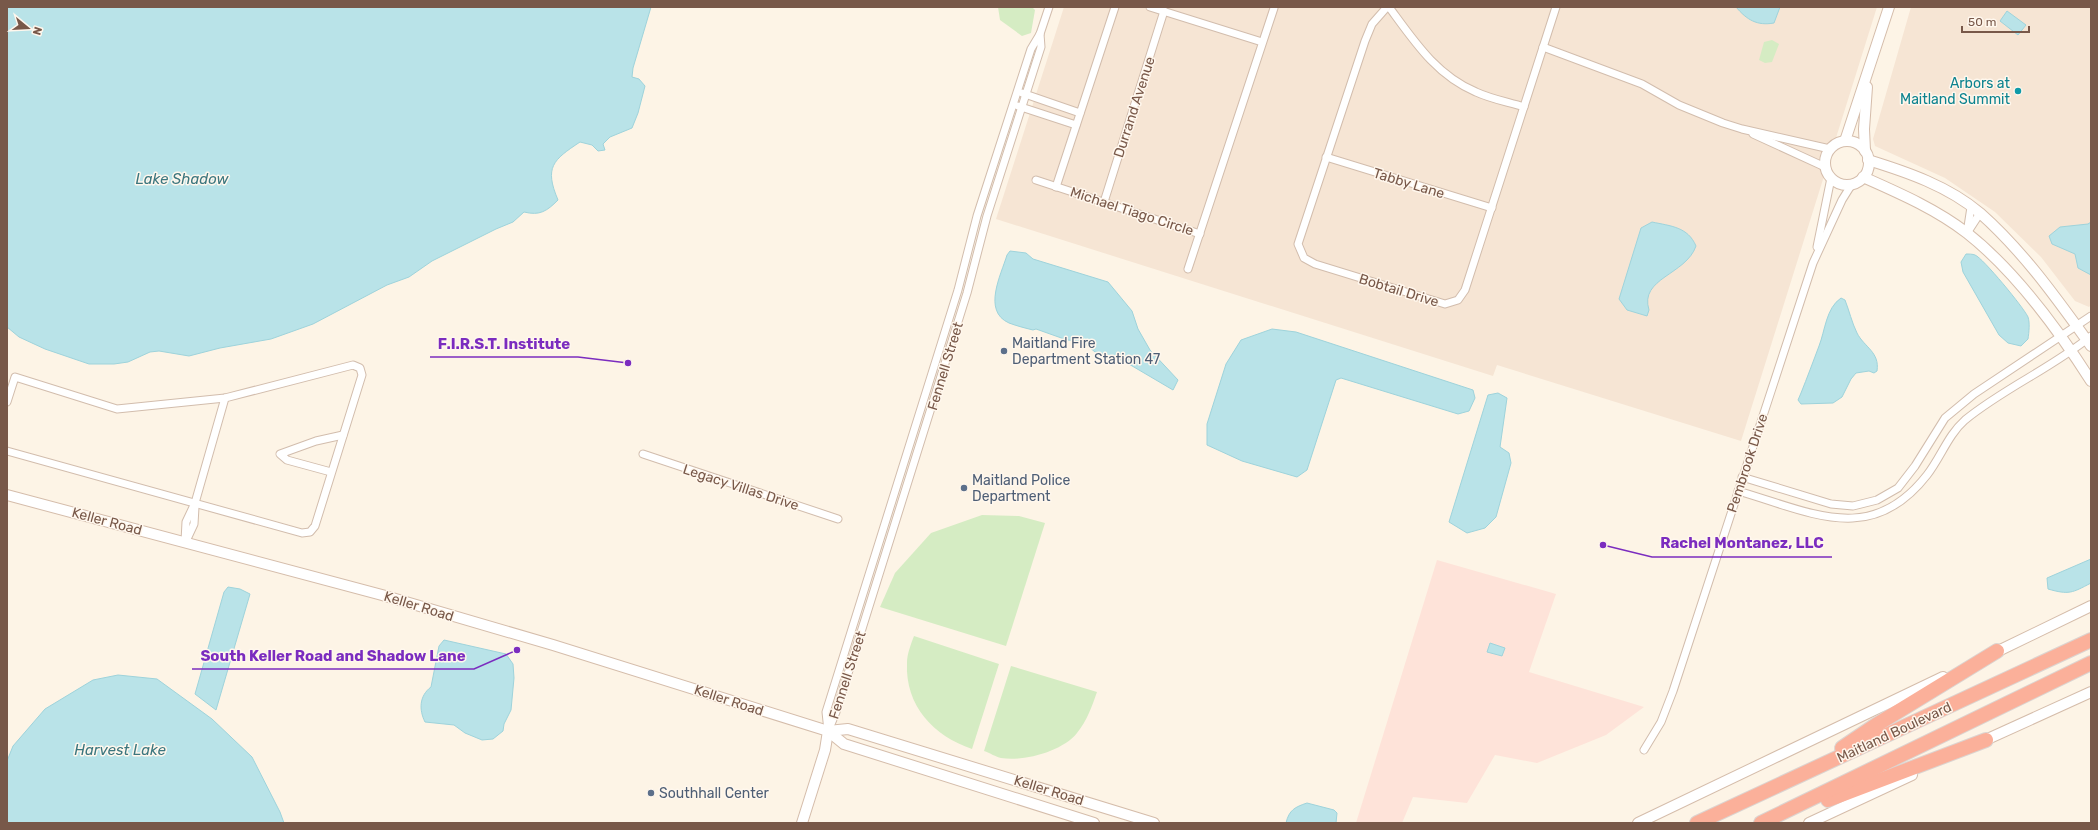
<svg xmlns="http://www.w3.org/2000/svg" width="2098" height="830" font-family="Rubik,sans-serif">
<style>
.residential{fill:#f6e5d4}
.commercial{fill:#fee3d9}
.green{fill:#d5ecc3}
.water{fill:#b9e3e8;stroke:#9ed3db}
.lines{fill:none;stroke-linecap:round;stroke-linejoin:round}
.street-casing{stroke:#d2bdad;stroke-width:9}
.secondary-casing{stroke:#d5bdab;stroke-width:12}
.highway-casing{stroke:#dcd4d0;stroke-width:16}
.street{stroke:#fff;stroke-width:7}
.secondary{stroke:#fff;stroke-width:10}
.highway{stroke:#fbb09a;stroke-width:14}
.culture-dot{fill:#0f9aa8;stroke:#fff7ed;stroke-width:1.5}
.service-dot{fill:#5c6f8a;stroke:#fff7ed;stroke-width:1.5}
.labels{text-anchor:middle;stroke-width:3;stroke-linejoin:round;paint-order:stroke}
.culture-label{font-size:14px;fill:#0d838f;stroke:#fff7ed;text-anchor:end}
.street-label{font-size:14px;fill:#785849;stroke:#fff7ed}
.service-label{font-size:14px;fill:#4e5e75;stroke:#fff7ed;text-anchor:start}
.water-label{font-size:15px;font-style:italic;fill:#3b767e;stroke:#fff7ed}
.leader{fill:none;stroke:#7b2cbf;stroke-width:1.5}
.callout-dot{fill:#7b2cbf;stroke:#fff7ed;stroke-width:1.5}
.callout-label{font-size:15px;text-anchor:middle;font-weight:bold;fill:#7b2cbf;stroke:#fff7ed;stroke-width:3;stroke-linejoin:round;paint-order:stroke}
</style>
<rect width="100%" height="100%" fill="#fdf4e6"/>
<!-- residential -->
<g class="residential">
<polygon points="1064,7 1877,7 1741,441 1497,365 1493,376 996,219"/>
<polygon points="1911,7 2091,7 2091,305 2089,307 2075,301 2041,257 1995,212 1945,178 1875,146 1873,139"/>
</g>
<!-- commercial -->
<polygon class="commercial" points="1437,560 1556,594 1529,672 1644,707 1606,735 1537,763 1495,755 1467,803 1413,797 1402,823 1356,823"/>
<!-- green -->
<g class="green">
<polygon points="998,7 1032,7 1035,10 1031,33 1022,36 1000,20"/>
<polygon points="1772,40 1779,44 1772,62 1765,63 1759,60 1764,42"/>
<polygon points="982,515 1019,516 1045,523 1006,646 880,607 895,573 931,533"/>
<path d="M914,636L999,664L972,749C934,736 905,706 907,663C907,654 911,644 914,636Z"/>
<path d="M1011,666L1097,692C1092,706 1087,721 1077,733C1063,751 1024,762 1001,758C996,757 990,753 984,751Z"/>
</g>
<!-- water -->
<g class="water">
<path d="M7,7H651L633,68L632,77L639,79L645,86L638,113L632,128L610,137L603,144L605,150L598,151L592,145L580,142C553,160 544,167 558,200C547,211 540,216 524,212L513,222L496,229L432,261L409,277L387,285L313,324L271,339L220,348L189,356L159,351L150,352L128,362L114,364H89L45,349L19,337L7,327Z"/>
<path d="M1736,7H1780L1774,23C1757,26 1747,20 1736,7Z"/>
<polygon points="2007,11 2026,25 2018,35 2000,21"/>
<path d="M1652,222C1671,226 1688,227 1696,246C1686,275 1639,278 1649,310L1647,316L1627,310L1619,299L1641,228Z"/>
<polygon points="2091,222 2091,275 2078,268 2075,254 2052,244 2049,236 2060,227 2088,224"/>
<path d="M1010,251L1026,253L1033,259L1108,282L1132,311L1138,329L1150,350L1178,380L1173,390L1122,360L1105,358L1102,353L1095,352L1082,341L1067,340L1036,329L1033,330C1025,328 1017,326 1009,323C982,311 1001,275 1007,255Z"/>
<path d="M1966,254C1968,254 1973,254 1975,255C1983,258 2024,308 2028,317C2030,323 2029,332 2028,339L2021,346L2008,343L1999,335L1963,272L1961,262Z"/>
<path d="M1841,298L1845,300C1849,310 1852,323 1857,333C1864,347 1880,352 1877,371L1874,373L1869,371L1856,373L1851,379L1842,397L1833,403L1801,404L1798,400L1801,393C1807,378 1813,362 1819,346C1825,331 1826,308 1841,298Z"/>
<polygon points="1272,329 1296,332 1473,390 1475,398 1469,411 1458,414 1341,378 1336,380 1307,470 1297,477 1242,461 1207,445 1207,424 1226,364 1241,340"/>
<polygon points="1498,393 1507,398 1500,447 1509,453 1511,463 1496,517 1485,528 1467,533 1449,522 1488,395"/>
<path d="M2091,559V583C2072,593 2069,595 2048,589L2047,578Z"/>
<polygon points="228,587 240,589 250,594 216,710 195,694 224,592"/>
<path d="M444,640L506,654L513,664L514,678L511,710L504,724L503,731L493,739L482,740L465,733L454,725L425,722C419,710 419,696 431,687L439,646Z"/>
<polygon points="1490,643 1505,648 1502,656 1487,652"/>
<polygon points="118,675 157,679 212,719 252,757 280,812 284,823 7,823 7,761 13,746 45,709 93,680"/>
<path d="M1307,803L1334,810L1337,813L1336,823H1286C1289,810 1295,807 1307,803Z"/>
</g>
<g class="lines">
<!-- street casing -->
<g class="street-casing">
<g id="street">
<polyline points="1150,7 1262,42"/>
<polyline points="1387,7 1372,24 1365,41 1298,244 1304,258 1315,264 1445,304 1458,300 1465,290 1556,7"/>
<path d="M1389,7C1414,41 1436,75 1476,92C1491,99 1508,102 1524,107"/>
<polyline points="1543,47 1642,84 1679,105 1723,123 1742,129 1830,149"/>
<polyline points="1022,93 1080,113"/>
<polyline points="1018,106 1076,125"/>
<polyline points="1753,134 1825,167"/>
<polyline points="1326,157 1492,208"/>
<polyline points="1036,180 1200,234"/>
<polyline points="1056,187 1115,7"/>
<polyline points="1104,202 1164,11"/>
<polyline points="1969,230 1980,213"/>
<polyline points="1967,233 1971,207"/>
<polyline points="1817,247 1831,178"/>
<polyline points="1188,269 1274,8"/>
<polyline points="7,402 15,377 117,409 225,398 353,365 360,368 362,375 315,526 310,532 302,533 7,451"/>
<polyline points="643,454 838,519"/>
<polyline points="331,472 287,460 280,454 316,441 343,435"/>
<polyline points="1742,477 1831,504 1853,506 1877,500 1898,488 1915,466 1945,418 1974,394 2091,316"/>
<path d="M1738,491C1811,512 1871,547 1927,475C1941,457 1948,435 1965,420C2004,388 2052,368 2091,336"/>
<polyline points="187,539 194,524 195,507"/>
<polyline points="185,541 186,522 195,503 225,398"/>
<polyline points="829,729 836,712 967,293 987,216 1041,47 1040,34"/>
<polyline points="828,731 826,712 958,290 977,216 1031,49 1040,34 1049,7"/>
<polyline points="1644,750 1661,722 1673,691 1813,263 1842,200 1852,184"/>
</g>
</g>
<!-- secondary casing -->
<g class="secondary-casing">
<g id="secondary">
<polyline points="1845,141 1889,7"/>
<circle cx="1847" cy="163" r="22"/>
<polyline points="1865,151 1864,129 1867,87"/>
<path d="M1868,160C1907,172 1948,186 1980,213C2024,252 2057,299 2091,346"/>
<path d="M1863,177C1899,193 1936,209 1967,233C2014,270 2059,331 2091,381"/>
<polyline points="7,495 382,595 553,645 828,731 848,729 1154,823"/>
<polyline points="1992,654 2091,606"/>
<polyline points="828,731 844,744 1094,823"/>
<polyline points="1981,742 2091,692"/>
<polyline points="802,823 825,750 828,731"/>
<polyline points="1638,823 1943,677"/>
<polyline points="1809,823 1912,775"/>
</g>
</g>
<!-- highway casing -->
<g class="highway-casing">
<g id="highway">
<polyline points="1842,748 1876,725 1997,651"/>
<polyline points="1828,800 1986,740"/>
<polyline points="1697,823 2091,640"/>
<polyline points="1761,823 2091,663"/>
</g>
</g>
<!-- street -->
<use href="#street" class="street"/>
<!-- secondary -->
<use href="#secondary" class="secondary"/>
<!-- highway -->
<use href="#highway" class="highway"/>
</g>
<!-- markers -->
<circle class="culture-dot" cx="2018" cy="91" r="4"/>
<g class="service-dot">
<circle cx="1004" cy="351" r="4"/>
<circle cx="964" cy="488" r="4"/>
<circle cx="651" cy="793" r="4"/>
</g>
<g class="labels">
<!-- culture labels -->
<g class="culture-label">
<text x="2010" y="88">Arbors at<tspan x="2010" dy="16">Maitland Summit</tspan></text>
</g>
<!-- street labels -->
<g class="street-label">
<text transform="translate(1134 107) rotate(-72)" y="5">Durrand Avenue</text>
<text transform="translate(1409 183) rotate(17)" y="5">Tabby Lane</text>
<text transform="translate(1132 211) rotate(18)" y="5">Michael Tiago Circle</text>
<text transform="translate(1399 290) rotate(17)" y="5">Bobtail Drive</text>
<text transform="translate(945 366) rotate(-73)" y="5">Fennell Street</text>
<text transform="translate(1747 463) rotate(-72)" y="5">Pembrook Drive</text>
<text transform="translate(741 487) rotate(18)" y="5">Legacy Villas Drive</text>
<text transform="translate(107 521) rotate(15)" y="5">Keller Road</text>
<text transform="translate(419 606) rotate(17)" y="5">Keller Road</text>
<text transform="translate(847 675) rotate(-72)" y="5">Fennell Street</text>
<text transform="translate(729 700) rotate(18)" y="5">Keller Road</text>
<text transform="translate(1894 732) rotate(-25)" y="5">Maitland Boulevard</text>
<text transform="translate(1049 790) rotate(17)" y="5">Keller Road</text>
</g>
<!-- service labels -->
<g class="service-label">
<text x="1012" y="348">Maitland Fire<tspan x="1012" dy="16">Department Station 47</tspan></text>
<text x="972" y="485">Maitland Police<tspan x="972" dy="16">Department</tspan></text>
<text x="659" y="798">Southhall Center</text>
</g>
<!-- water labels -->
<g class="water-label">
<text x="182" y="184">Lake Shadow</text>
<text x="120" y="755">Harvest Lake</text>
</g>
</g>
<!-- callouts -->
<path class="leader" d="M628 363L578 357H430M1603 545L1652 557H1832M517 650L474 669H192"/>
<g class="callout-dot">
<circle cx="628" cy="363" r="4"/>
<circle cx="1603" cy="545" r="4"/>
<circle cx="517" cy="650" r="4"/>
</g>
<g class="callout-label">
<text x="504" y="349">F.I.R.S.T. Institute</text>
<text x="1742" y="548">Rachel Montanez, LLC</text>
<text x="333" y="661">South Keller Road and Shadow Lane</text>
</g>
<!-- border -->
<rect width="2098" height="830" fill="none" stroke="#785849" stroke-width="16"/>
<!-- north arrow -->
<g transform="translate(28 28) rotate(108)" stroke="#fff7ed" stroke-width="3" paint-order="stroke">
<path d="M0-3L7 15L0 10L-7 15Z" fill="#785849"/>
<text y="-6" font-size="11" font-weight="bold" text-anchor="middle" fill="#785849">N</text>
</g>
<!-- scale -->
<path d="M1962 26v6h67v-6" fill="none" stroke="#785849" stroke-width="2"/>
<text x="1968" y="26" font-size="12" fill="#785849" stroke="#fff7ed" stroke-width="3" paint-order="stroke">50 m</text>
</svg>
